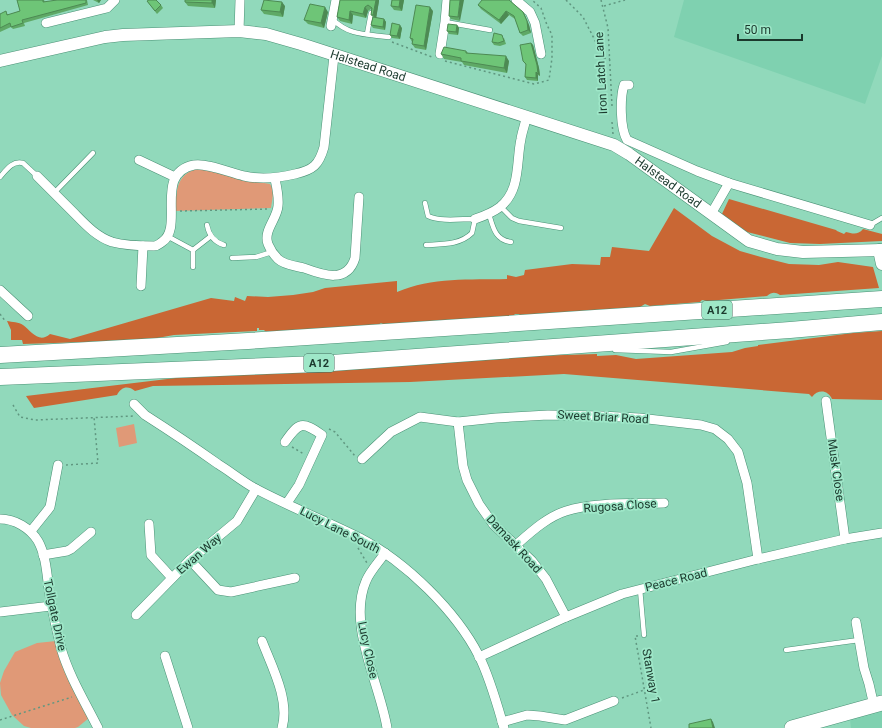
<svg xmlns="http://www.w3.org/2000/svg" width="882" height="728" font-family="Roboto,sans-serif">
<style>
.built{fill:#7fd1b0}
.green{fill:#e09977}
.forest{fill:#c96734}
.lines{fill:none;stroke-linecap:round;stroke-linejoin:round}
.service-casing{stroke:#4a9175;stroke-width:5.5}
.minor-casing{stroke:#4a9175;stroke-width:10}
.tertiary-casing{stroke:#4a9175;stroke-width:13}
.primary-casing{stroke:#4a9175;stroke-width:16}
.trunk-casing{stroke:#4a9175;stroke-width:17}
.path{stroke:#609780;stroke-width:1.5;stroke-dasharray:2 3;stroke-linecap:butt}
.service{stroke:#fff;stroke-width:4.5}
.minor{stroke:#fff;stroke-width:9}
.tertiary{stroke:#fff;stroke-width:12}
.primary{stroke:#fff;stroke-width:15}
.trunk{stroke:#fff;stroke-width:16}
.wall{fill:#5fa966}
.shaded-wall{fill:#4d8a53}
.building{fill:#6ec577;stroke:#4d8a53}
.labels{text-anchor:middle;stroke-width:3.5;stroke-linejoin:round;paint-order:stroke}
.shield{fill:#9ee7c8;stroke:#426d5c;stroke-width:1}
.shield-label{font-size:11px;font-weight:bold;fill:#1b392d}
.street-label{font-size:12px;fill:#1b392d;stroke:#9ee7c8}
</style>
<rect width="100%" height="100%" fill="#91d9bb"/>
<!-- built -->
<g class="built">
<polygon points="684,0 882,0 882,56 865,104 674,37"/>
<polygon points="882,710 882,728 851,728 850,719"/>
</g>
<!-- green -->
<g class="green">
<path d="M196,169H206L246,180L270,184C275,191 272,200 271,208L175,211C177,192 175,176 196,169Z"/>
<polygon points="134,424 137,443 119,447 116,428"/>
<polygon points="56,641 89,718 78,727 75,728 31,728 24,726 12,715 1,695 0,683 4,671 15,652 37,643"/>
</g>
<!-- forest -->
<g class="forest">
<path d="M729,199L836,230L837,231L844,234L846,232C853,234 858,235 863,229L882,234V241L820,244L790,243L747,232L721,216Z"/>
<path d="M674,208L712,236L740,251L761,257L789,264L819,265L838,262L873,267L879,288L780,295C775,292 772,292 767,296L707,301L702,300L700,302L650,306L645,304L640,307L521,316L519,314H515L513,316L385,325L381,323L378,325L267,333L264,330H259V328H257V331L174,335L146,340L23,344L22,340H11V330L7,321C12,322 19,322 23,325C31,331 39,344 50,334L70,339L211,298L234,301L235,297L245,301L247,296L268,297L293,295L313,292L325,288L397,281V292C432,277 470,280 507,279V275L516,277L524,275L525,270L572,264L600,265L601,257H610L612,247L649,251Z"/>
<path d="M882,331V400L832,399C828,390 818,389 812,397L809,394L564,374L410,382L153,386L135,391C128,385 121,387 117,395L34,408L26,396L184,377L471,358L597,354V356L616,355L636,359L732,352L745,348L758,346V345L853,333Z"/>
</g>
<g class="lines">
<!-- service casing -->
<g class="service-casing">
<g id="service">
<path d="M332,19C350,36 365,34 389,37"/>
<polyline points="445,22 490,30"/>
<polyline points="367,34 371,13"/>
<path d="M0,177C6,170 13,160 23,163L37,176"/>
<polyline points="54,193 93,153"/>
<path d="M425,203L428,216C441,222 460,219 475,219L472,233C460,245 442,244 426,245"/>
<polyline points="501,207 512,218 519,221 561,228"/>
<path d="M489,214C493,227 495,240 511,242"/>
<path d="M207,225C209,236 214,242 224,245"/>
<polyline points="870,225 882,218"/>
<polyline points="167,236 193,250 193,267"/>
<polyline points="193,250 211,236"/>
<polyline points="232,258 256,257 272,252"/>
<polyline points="615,350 671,352 727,342"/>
<polyline points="640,589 644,635"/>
<polyline points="786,650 859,640"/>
</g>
</g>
<!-- minor casing -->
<g class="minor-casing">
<g id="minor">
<polyline points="516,0 530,12 535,23 541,54"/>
<polyline points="46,23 107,8 115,0"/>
<polyline points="331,26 336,0"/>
<polyline points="239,31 240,0"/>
<polyline points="440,54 445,22 447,0"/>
<path d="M629,85H624C620,98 620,128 627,140L697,171L729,183L870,225"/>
<polyline points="139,160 175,177"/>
<path d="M37,176C49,188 60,199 72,211C84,223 95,236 112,242C123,245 142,246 154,246C158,246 159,244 162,242C185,227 153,173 194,165C208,163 230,173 244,176C262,180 278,178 295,174C313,170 319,165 324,147L334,56"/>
<path d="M275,179C277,188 279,197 278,206C277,219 263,231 268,244C270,249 274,255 278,259C284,265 296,266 304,268C323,275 347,284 355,258L359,197"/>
<polyline points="711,214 729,183"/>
<path d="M475,219C484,216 492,213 500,207C521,190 516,162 521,139C522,132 525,125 526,118"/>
<polyline points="141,286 143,246"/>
<polyline points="0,290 28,316"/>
<polyline points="826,401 845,539"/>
<path d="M134,404L145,415C170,431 194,447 218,464C231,472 243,482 256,489C290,507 326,521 360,538C406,562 456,611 479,656C490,678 497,704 504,728"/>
<polyline points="458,422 463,466 467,480 479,504 493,524 532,561 546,579 566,617"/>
<path d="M285,442C299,422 302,421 322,435L299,485L287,503"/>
<polyline points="362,459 391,432 420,417 458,422 496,418 548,415 601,416 639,418 701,425 715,429 728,439 738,452 747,483 758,559"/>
<path d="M0,519C15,519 30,528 38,541C47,557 47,579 50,597C53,614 57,631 61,648C69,676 85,702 98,728"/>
<polyline points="149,524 151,555 172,578"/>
<polyline points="31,531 47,511 50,507 58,465"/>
<path d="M516,545C531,532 547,517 566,511C593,502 635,504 664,503"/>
<path d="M385,553C379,562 370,571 366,581C347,625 380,684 387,728"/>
<polyline points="43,555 67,551 71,549 91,532"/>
<polyline points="190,560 218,590 231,592 295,578"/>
<polyline points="0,612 51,606"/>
<polyline points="136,615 190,560 237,521 256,489"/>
<polyline points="856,622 864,668 869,684 874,706"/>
<path d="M262,641C272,667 290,700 282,728"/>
<polyline points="165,656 188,728"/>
<polyline points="479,657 566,617 622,594 758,559 845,539 882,533"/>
<polyline points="502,722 527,715 540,716 565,720 614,701"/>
</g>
</g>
<!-- tertiary casing -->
<g class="tertiary-casing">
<g id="tertiary">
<path id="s1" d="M0,61L105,37L123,35L239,31L266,34L301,44L614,145L629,154L749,241L777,249L803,252L882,250"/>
<polyline points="879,250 882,264"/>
</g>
</g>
<!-- primary casing -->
<g class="primary-casing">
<polyline id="primary" points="792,728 882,703"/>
</g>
<!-- trunk casing -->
<g class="trunk-casing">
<g id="trunk">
<polyline points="0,355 248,341 882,299"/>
<polyline points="0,377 318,364 790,330 882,322"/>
</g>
</g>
<!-- path -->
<g class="path">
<polyline points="566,0 583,17 604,58 610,59"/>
<polyline points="601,0 608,28 612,106"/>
<polyline points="604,6 625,0"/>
<polyline points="392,42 432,57"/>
<polyline points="445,61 534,84 549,80 552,58 552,35 547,25 541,8 532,0"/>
<polyline points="612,122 613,134"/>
<polyline points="180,211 268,209"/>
<polyline points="0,314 6,322"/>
<polyline points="13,405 20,417 35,420 134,416"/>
<polyline points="329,429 335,432 355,456"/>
<polyline points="292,447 304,454"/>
<polyline points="66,465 98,463 94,417"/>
<polyline points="358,548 367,563"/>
<polyline points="638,636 635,636 651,728"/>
<polyline points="622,698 644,690"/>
<polyline points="0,720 72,697"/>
</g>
<!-- service -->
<use href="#service" class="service"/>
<!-- minor -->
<use href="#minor" class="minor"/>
<!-- tertiary -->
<use href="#tertiary" class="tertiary"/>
<!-- primary -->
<use href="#primary" class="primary"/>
<!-- trunk -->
<use href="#trunk" class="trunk"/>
</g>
<!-- wall -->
<g class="wall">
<polygon points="17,0 44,0 45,2 57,0 87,0 88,5 24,23 25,26 13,29 11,27 0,32 0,14 8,14 8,15 20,11"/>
<polygon points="93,0 101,0 99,3"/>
<polygon points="216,0 215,8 188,6 185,2"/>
<polygon points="340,0 379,1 376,18 384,19 386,22 385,30 373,28 371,25 373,17 371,15 371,9 368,11 366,18 353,15 352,24 340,21 337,17"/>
<polygon points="392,0 404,0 402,11 394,10 391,6"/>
<polygon points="450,0 460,21 451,19 449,16"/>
<polygon points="147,1 161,5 163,8 157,14"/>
<polygon points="478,5 523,12 525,16 529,25 531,33 523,36 520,33 515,19 509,15 501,24 481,9"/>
<polygon points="285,6 283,17 264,14 261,10"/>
<polygon points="433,11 426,50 415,48 412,44 412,42 410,38"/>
<polygon points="328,12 324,28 308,24 304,20"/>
<polygon points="457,25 459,28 458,35 449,34 447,31"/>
<polygon points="402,28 400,39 392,38 390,35"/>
<polygon points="504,38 506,44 500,46 494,45 492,42"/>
<polygon points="531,43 533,45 539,68 540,76 538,75 538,81 527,80 525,77 526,65 523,61"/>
<polygon points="466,51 468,53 509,61 507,73 464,65 462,62 444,59 441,54"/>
</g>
<!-- shaded-wall -->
<g class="shaded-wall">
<polygon points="97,0 101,0 99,3"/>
<polygon points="212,0 216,0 215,8 212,3"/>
<polygon points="376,0 379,0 379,1 376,19 373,15"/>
<polygon points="400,0 404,0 402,11 399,7"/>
<polygon points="460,0 464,0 460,21 458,17"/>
<polygon points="282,2 285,6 283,17 280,12"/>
<polygon points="325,7 328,12 324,28 321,23"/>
<polygon points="365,7 368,11 366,18 363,14"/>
<polygon points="430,7 433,11 426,50 424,46"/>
<polygon points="350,11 353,15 352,24 349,20"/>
<polygon points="506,11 509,15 501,24 499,20"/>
<polygon points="523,12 525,16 529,25 531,33 528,30"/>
<polygon points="384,19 386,22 385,30 383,27"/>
<polygon points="400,25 402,28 400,39 397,36"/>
<polygon points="457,25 459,28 458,35 456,32"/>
<polygon points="531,43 533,45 539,68 540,76 538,74"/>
<polygon points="506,56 509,61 507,73 504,68"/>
<polygon points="536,72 538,75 538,81 536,78"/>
<polygon points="711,719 713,722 715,728 713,728"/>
</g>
<!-- building -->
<g class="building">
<polygon points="17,0 43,0 43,2 57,0 86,0 86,3 22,20 23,23 11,27 10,23 0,28 0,14 6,11 7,15 20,11"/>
<polygon points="149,0 156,0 161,5 155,11 147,1"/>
<polygon points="185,0 212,0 212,3 185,2"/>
<polygon points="264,0 282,2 280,12 261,10"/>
<polygon points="340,0 376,0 373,15 371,15 372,8 368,5 365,7 363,14 350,11 349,20 337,17"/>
<polygon points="392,0 400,0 399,7 391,6"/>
<polygon points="450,0 460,0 458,17 449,16"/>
<polygon points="482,0 509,0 523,12 527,21 528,30 520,33 514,16 506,11 499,20 478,5"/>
<polygon points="310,4 325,7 321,23 304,20"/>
<polygon points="416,5 430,7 424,46 412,44 413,39 410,38"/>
<polygon points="373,17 384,19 383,27 371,25"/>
<polygon points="392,23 400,25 397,36 390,35"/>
<polygon points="448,24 457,25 456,32 447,31"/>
<polygon points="494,33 502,35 504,41 498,43 492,42"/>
<polygon points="531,43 537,65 538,74 536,72 536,78 525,77 526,64 523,61 520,45"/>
<polygon points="444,47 466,51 466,53 506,56 504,68 461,61 461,58 441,54"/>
<polygon points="711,719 713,728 689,728 689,724"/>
</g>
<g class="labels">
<!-- shield labels -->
<g class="shield">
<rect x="702" y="301" width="30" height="18" rx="3"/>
<rect x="304" y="354" width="30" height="18" rx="3"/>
</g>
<g class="shield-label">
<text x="717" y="314">A12</text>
<text x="319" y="367">A12</text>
</g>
<!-- street labels -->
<g class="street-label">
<text dy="4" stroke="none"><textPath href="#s1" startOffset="376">Halstead Road</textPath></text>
<text transform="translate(601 73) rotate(-93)" y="4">Iron Latch Lane</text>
<text dy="4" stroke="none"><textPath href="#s1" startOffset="700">Halstead Road</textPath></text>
<text transform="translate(603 417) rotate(3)" y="4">Sweet Briar Road</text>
<text transform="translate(836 470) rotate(82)" y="4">Musk Close</text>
<text transform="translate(620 506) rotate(-4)" y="4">Rugosa Close</text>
<text transform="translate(340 530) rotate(27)" y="4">Lucy Lane South</text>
<text transform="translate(514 544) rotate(47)" y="4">Damask Road</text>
<text transform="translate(199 554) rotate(-41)" y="4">Ewan Way</text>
<text transform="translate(676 580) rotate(-14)" y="4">Peace Road</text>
<text transform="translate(55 615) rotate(78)" y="4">Tollgate Drive</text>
<text transform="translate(368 650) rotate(78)" y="4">Lucy Close</text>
<text transform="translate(651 676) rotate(80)" y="4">Stanway 1</text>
</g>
</g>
<!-- scale -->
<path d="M738 34v6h64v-6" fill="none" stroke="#1b392d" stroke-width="2"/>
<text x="744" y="34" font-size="12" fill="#1b392d" stroke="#9ee7c8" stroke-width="3" paint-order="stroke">50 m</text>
</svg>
